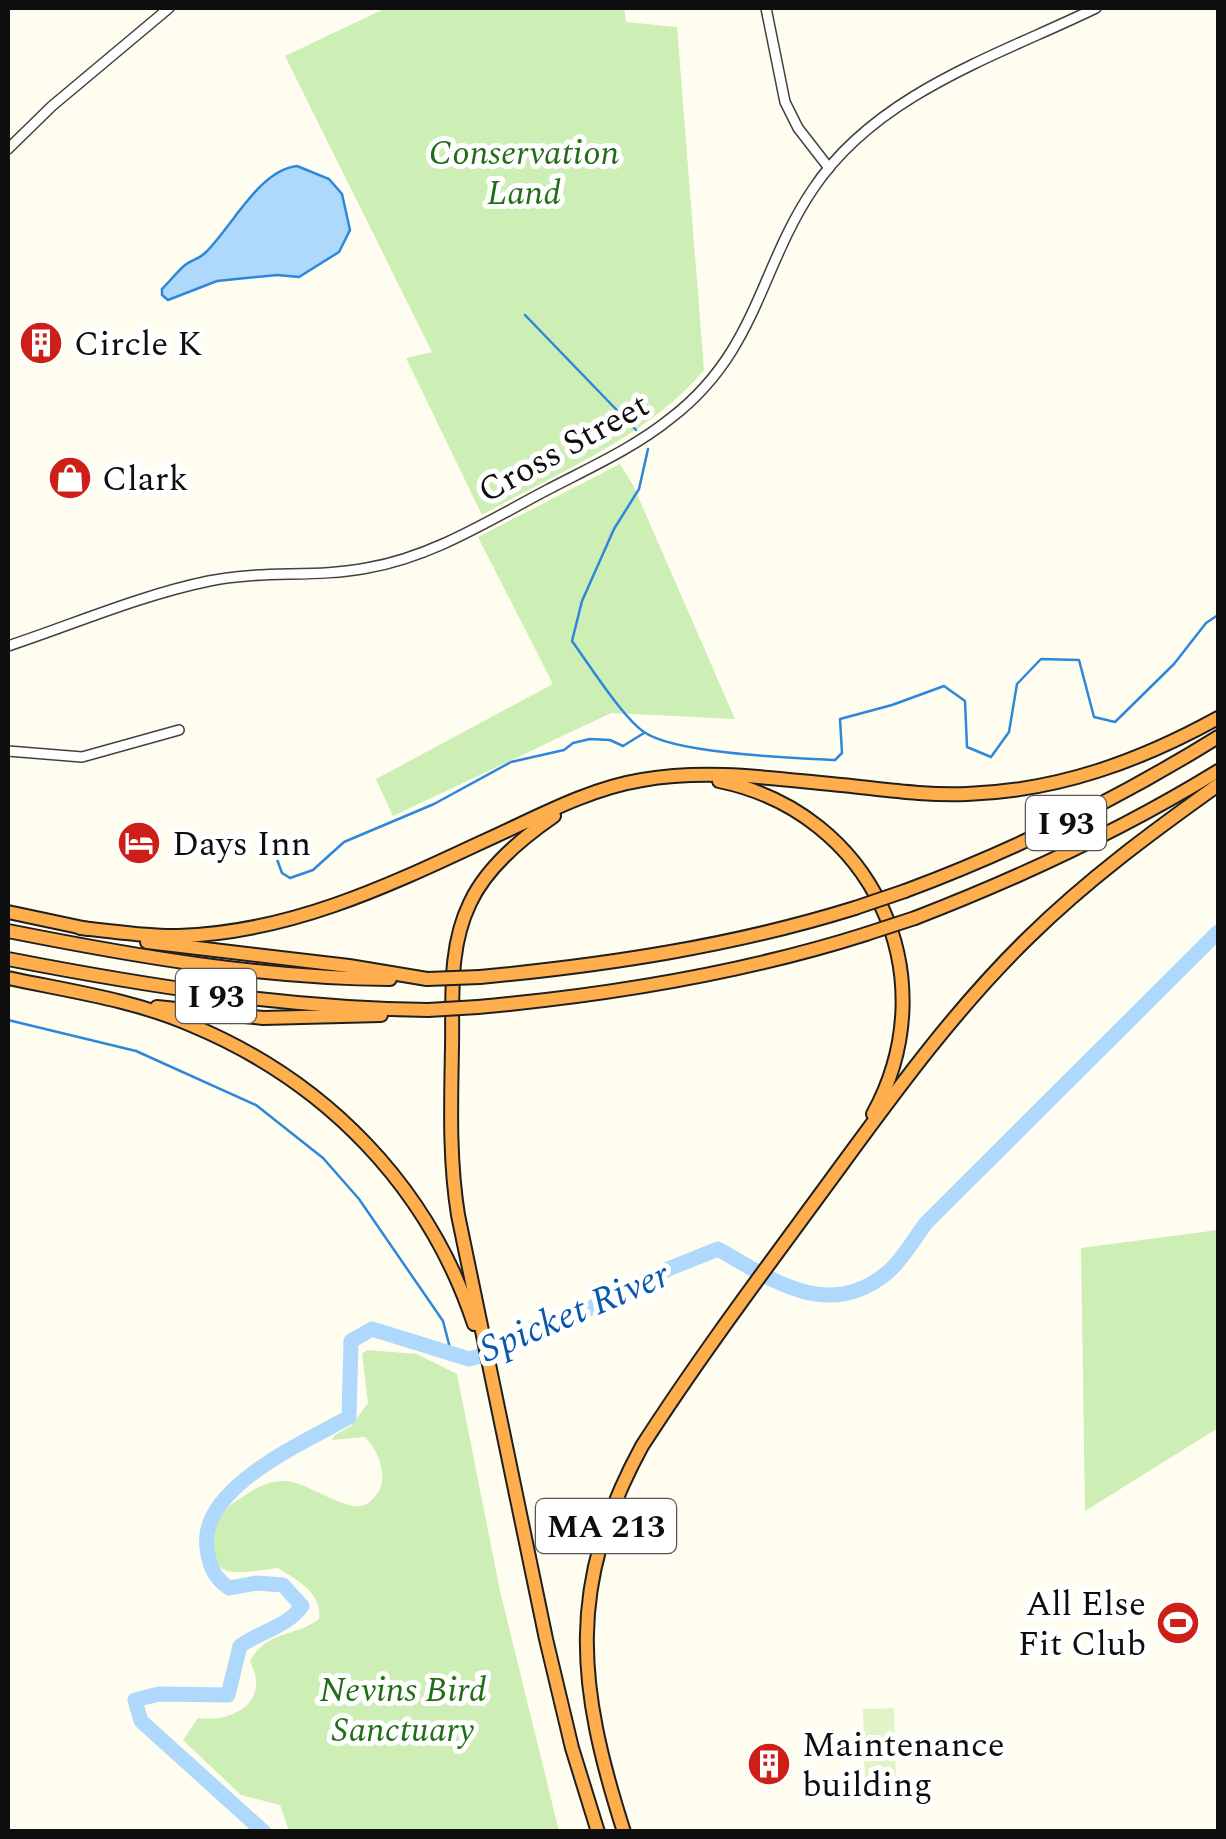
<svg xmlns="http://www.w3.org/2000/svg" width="1226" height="1839" font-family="Spectral,serif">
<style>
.green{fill:#cdeeb4}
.pitch{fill:#e1f4c7}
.water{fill:#aed8fc;stroke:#2d87db;stroke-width:2.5}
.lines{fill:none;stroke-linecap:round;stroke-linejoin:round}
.stream{stroke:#2d87db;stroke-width:2.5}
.river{stroke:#aed8fc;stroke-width:15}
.minor-casing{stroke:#414141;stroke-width:12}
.highway-casing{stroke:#1f1f1f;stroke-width:16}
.minor{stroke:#fff;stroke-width:9}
.highway{stroke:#ffae4d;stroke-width:12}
.highway-bridge-casing{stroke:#1f1f1f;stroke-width:16;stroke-linecap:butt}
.highway-bridge{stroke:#ffae4d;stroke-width:12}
.labels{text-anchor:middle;stroke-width:10;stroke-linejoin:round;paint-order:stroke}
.shield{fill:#fff;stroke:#565656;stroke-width:2.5}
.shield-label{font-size:32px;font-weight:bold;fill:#0e0e0e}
.park-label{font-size:35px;font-style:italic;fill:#226d17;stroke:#fff}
.poi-label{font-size:35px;fill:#0e0e0e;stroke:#fff;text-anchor:start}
.street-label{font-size:35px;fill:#0e0e0e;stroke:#fff}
.water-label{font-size:38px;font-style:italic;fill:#0a58ad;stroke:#fff}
</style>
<rect width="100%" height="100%" fill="#fffdef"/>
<!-- green -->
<g class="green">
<path d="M386,8H624L626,22L677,27L704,370C649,436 557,473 482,515L406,358L432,352L285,56Z"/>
<polygon points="620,464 633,485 735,719 611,713 393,816 376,779 553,684 478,537"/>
<polygon points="1218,1230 1218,1428 1085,1511 1081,1248"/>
<path d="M367,1350L417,1354L457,1374L500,1591L559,1831H289L280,1805L241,1795L183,1740L198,1718C220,1722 255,1712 256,1685C257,1677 253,1669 250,1661C267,1630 296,1637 319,1619C323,1593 297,1580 278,1568C247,1571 209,1585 211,1538C212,1519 221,1511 235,1502C250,1492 264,1481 283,1481C308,1480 349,1517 368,1503C393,1486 381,1454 365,1437L332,1440L335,1435L351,1426L368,1403L362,1354Z"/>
</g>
<!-- pitch -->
<polygon class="pitch" points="894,1708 896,1784 865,1784 863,1709"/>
<!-- water -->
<path class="water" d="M297,166L329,179L342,194L350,230L339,252L299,277L277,275L217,281L168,300L162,295V289C170,281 177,272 185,265C191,260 199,259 205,253C232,227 259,170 297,166Z"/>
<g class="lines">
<!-- stream -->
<g class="stream">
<polyline points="525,315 636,430"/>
<path d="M648,449L639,489L614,529L582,601L572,641C588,663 623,718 644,732C675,754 795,758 835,760L842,753L840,719L892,705L944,686L965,701L967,747L991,757L1009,732L1017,684L1041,659L1079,660L1094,717L1115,722L1174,664L1206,623L1218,615"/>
<polyline points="270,840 282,873 290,878 313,870 344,842 434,804 511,762 564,750 573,743 590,739 610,740 623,746 644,733"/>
<polyline points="8,1020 136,1051 256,1105 323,1158 359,1199 443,1321 451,1352"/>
</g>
<!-- river -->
<path class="river" d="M264,1832L141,1721L135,1700L159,1694L228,1695L240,1646C261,1631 287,1627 302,1606L283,1585L256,1583L229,1588C214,1578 209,1565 207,1548C198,1488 305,1442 349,1417L351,1341L372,1329L469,1359L502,1350L534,1329L575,1316L668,1269L718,1249C772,1280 829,1322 888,1272C902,1260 914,1239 926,1223L1218,932"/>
<!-- minor casing -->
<g class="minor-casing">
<g id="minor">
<polyline points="766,8 785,102 798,128 829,168"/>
<polyline points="8,149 52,106 169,8"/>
<path d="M8,646C74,624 141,595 209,581C261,570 315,578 367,568C432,557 490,520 547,490C589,468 634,448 671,418C757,352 759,269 813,189C877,93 997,56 1096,8"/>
<polyline points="8,751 82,757 179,730"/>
</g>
</g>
<!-- highway casing -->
<g class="highway-casing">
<g id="highway">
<path d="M719,781C872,812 949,976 873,1114"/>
<path d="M554,816C522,838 486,868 470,903C448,948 453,999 452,1047C451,1104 449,1159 458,1215L546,1639L572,1748L598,1832"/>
<path d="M905,891C1015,850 1118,799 1218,737"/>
<polyline points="8,912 88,929"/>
<path d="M915,918C1021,877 1122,830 1218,771"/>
<path d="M80,928C113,931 146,937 178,936C287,933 384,888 480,843C532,820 586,789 642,780C706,769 768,778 831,784C876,788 922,796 967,794C1058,791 1140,761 1218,718"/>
<path d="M8,931C134,956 260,978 390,979"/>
<polyline points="147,942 349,966 427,979"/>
<path d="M8,959C147,986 285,1008 428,1010"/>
<path d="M480,977C607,965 733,946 855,908"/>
<path d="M8,978C69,991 134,1000 191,1025C326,1081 428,1186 474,1324"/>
<polyline points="157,1007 263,1018 381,1015"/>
<path d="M478,1007C610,995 740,974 866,934"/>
<path d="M624,1832C577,1685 566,1586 642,1446C700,1356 764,1271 827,1185C890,1099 952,1012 1029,937C1087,880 1152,832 1218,785"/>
</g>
</g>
<!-- minor -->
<use href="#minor" class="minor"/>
<!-- highway -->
<use href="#highway" class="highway"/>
<!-- highway-bridge casing -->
<g class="highway-bridge-casing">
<g id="highway-bridge">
<polyline points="855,908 905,891"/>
<polyline points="866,934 915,918"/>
<polyline points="427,979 480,977"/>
<polyline points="428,1010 478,1007"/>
</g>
</g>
<!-- highway-bridge -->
<use href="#highway-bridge" class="highway-bridge"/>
</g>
<!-- icons -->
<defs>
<g id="building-disc" transform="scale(2.25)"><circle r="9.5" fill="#cd1e17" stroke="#fff"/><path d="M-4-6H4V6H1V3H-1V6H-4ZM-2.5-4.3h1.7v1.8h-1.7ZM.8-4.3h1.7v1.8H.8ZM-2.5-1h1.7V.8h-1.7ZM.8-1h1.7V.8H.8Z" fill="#fff"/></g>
<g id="shop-disc" transform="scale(2.25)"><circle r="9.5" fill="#cd1e17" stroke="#fff"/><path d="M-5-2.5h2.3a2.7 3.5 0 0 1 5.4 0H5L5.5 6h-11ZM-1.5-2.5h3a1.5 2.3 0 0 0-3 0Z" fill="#fff"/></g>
<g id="hotel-disc" transform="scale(2.25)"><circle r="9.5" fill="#cd1e17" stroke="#fff"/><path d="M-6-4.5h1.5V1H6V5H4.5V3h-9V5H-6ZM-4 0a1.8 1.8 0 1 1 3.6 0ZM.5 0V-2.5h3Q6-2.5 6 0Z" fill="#fff"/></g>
<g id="stadium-disc" transform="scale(2.25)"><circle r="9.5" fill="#cd1e17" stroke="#fff"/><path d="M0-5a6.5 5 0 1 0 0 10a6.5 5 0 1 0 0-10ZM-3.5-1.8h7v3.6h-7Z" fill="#fff"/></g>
</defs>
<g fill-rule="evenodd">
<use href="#building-disc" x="41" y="343"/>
<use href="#shop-disc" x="70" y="478"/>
<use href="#hotel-disc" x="139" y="843"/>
<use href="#stadium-disc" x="1178" y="1623"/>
<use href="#building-disc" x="769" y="1764"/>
</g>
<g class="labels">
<!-- shield labels -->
<g class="shield">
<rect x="1026" y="796" width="80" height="54" rx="8"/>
<rect x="176" y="969" width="80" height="54" rx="8"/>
<rect x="536" y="1499" width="140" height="54" rx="8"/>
</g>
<g class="shield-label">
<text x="1066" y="834">I 93</text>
<text x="216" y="1007">I 93</text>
<text x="606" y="1537">MA 213</text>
</g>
<!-- park labels -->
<g class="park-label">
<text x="524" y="164">Conservation<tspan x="524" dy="40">Land</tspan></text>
<text x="403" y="1701">Nevins Bird<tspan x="403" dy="40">Sanctuary</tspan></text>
</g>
<!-- poi labels -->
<g class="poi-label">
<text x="74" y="355">Circle K</text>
<text x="102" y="490">Clark</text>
<text x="172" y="855">Days Inn</text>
<text x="1146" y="1615" text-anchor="end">All Else<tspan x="1146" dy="40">Fit Club</tspan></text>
<text x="802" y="1756">Maintenance<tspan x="802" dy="40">building</tspan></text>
</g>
<!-- street labels -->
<g class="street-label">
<text transform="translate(563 447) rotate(-29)" y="12">Cross Street</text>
</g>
<!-- water labels -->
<g class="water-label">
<text transform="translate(574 1311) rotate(-23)" y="13">Spicket River</text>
</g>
</g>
<!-- border -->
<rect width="1226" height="1839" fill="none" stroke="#0e0e0e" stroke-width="20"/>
</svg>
